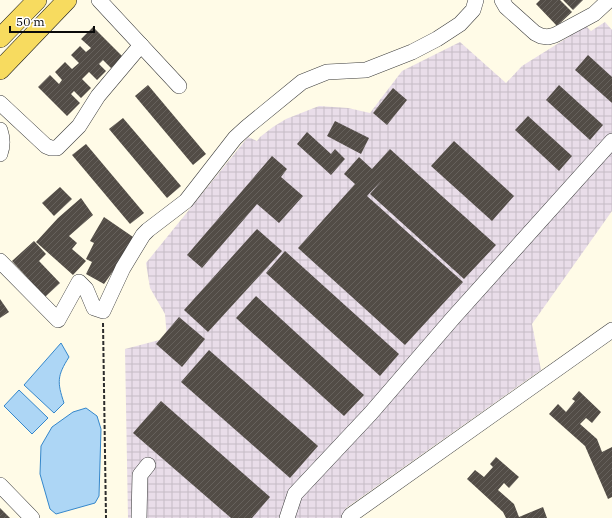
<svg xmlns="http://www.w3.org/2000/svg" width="612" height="518" font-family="'IBM Plex Serif',serif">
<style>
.industrial{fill:url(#industrial-grid)}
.water{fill:#add6f5;stroke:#3587cb}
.building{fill:url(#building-hatch)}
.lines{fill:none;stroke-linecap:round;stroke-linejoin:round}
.minor-casing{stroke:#3d3d3d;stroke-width:16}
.major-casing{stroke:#1b1b1b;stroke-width:20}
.path{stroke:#2c2c2c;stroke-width:2;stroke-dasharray:4 2;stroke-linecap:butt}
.minor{stroke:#fff;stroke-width:15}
.major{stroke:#f7db5f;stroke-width:19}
</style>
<defs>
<pattern id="industrial-grid" width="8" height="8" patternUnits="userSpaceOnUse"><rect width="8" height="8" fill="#e9dde9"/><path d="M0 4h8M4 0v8" fill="none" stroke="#c6bcc6"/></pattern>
<pattern id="building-hatch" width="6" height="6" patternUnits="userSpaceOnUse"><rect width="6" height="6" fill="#524c46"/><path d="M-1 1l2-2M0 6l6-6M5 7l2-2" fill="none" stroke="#66615c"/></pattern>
</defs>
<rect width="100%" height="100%" fill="#fffbe7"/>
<!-- industrial -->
<polygon class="industrial" points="605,22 612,30 612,211 532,324 541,370 346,508 341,518 128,518 125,349 167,338 165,314 150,288 146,263 248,137 257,141 260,137 273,127 286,119 319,106 348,108 370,113 402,71 460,42 506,83 522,66 586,26 591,31"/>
<!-- water -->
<g class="water">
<path d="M61,343L69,357C57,376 57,382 64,403L54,413L24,385Z"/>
<polygon points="19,390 48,418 32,434 4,406"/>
<polygon points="86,408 97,416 101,429 99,496 95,503 56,514 50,509 40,474 41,446 52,427 73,412"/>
</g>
<!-- building -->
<g class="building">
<polygon points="540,0 560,0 572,12 557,26 536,4"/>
<polygon points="563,0 583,0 573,10"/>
<polygon points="93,27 123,57 111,68 103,60 99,64 106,71 97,80 89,72 82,79 91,88 81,98 74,91 71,94 80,103 67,116 38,87 50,75 59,84 62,80 55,72 65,62 72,69 79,63 71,55 80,46 86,52 91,48 81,39"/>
<polygon points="588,55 612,77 612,103 575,70"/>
<polygon points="148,85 206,154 193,165 135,96"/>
<polygon points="559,85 603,125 590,140 546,100"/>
<polygon points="393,88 407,100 387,125 373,113"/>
<polygon points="528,116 572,156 559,171 515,130"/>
<polygon points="123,118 181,186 167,198 109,129"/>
<polygon points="335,121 369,138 361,154 327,136"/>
<polygon points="307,132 331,154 335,149 345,159 331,175 297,144"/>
<polygon points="454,141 514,196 492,221 431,166"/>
<polygon points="86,144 144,213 130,224 72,155"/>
<polygon points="390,149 496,245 464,279 370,194 383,179 367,196 463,282 405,345 298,248 355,184 344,174 359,157 372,169"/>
<polygon points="272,156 287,169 281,177 303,196 279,223 257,204 202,268 187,255"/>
<polygon points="60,187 72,199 54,216 42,203"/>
<polygon points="81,198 93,215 69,236 77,243 72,249 86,261 73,275 36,242 58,218"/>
<polygon points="104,217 136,239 104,284 86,274 92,262 86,259 94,243 90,241"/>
<polygon points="257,229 282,251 208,332 184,310"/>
<polygon points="34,241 46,254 39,261 60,283 45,297 12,261"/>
<polygon points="285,251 399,354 380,376 266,273"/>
<polygon points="256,296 364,395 344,416 236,318"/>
<polygon points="0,299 9,312 0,318"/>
<polygon points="179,317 205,339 182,367 156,344"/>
<polygon points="209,350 318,446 290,478 181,382"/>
<polygon points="579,391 601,412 592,423 586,418 580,424 597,439 602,452 612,447 612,497 608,499 585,446 549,414 558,404 566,412 575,401 572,399"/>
<polygon points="161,401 270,497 252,518 231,518 133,433"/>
<polygon points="496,457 519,477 509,488 504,483 498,490 514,504 519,517 543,507 547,518 506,518 503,512 467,479 475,470 484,477 493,467 490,464"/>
<polygon points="0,508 10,518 0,518"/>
</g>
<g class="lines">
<!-- minor casing -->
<g class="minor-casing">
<g id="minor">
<polyline points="99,0 179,86"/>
<polyline points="502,0 506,7 535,33 541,36 548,37 555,35 594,14 609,0"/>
<polyline points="0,103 46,146 51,148 57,148 79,126 98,96 141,45"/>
<path d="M0,130C3,139 3,146 0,154"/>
<polyline points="0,261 58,320 79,282 86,289 94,308 103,311 123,268 143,235 148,230 186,201 235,138 247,127 302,82 327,72 366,70 412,52 437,39 460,24 473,10 476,0"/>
<polyline points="0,485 32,518"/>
<polyline points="139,518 140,475 148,465"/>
<polyline points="287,518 295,494 371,413 453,318 612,141"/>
<polyline points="349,518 351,515 612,330"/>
</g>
</g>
<!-- major casing -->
<g class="major-casing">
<g id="major">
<polyline points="0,38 37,0"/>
<polyline points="0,70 67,0"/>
</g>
</g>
<!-- path -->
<polyline class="path" points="103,323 106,518"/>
<!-- minor -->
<use href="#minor" class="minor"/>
<!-- major -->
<use href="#major" class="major"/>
</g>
<!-- scale -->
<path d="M10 26v6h84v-6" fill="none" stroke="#0a0a0a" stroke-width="2"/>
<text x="16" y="26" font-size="12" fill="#0a0a0a" stroke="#ffffff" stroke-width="3" paint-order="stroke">50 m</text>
</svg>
